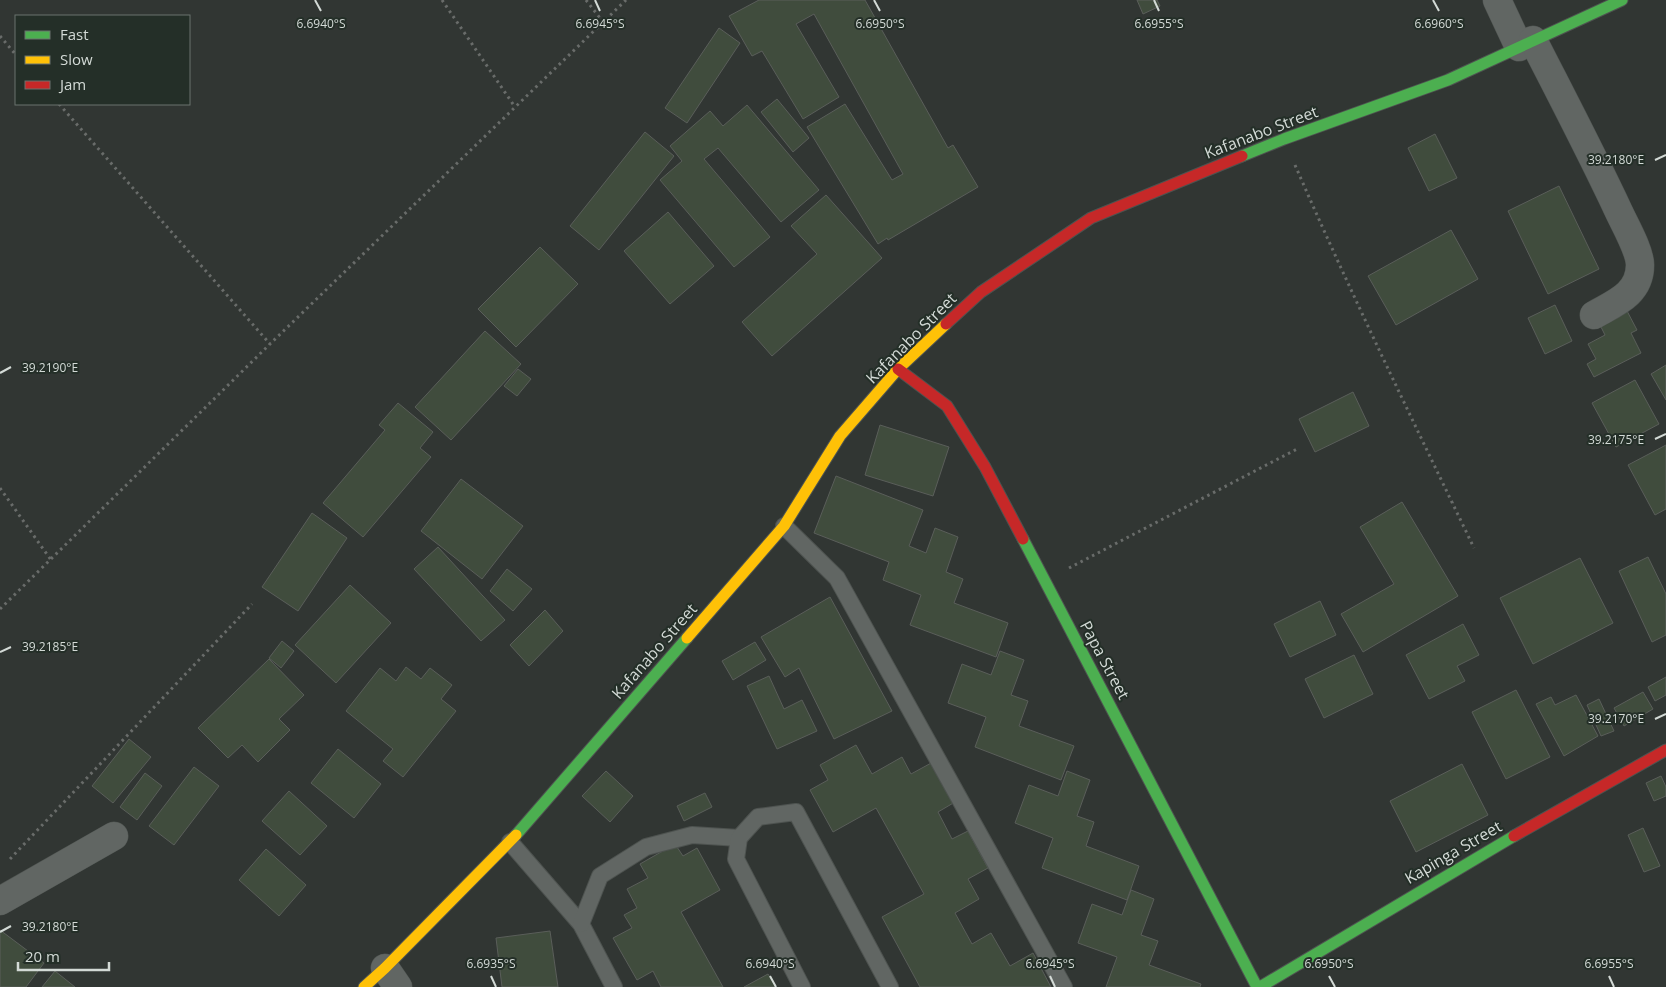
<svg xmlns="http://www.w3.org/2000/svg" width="1666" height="987" font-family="'Open Sans',sans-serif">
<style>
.building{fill:#404c3d;stroke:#5a5e5a}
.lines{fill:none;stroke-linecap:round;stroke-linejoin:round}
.lane-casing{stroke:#4e5350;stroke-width:18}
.street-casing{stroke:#4e5350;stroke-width:29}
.fast-casing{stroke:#4e5350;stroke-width:13}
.slow-casing{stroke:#4e5350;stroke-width:13}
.jam-casing{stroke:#4e5350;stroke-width:13}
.path{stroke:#696c6a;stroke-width:3;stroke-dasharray:2.5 4;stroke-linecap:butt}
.lane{stroke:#616663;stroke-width:16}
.street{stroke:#616663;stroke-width:28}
.fast{stroke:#4caf50;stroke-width:11}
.slow{stroke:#ffc107;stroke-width:11}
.jam{stroke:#c62828;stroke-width:11}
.ticks{fill:none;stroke:#d3dad6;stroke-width:2}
.labels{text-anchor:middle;stroke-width:4;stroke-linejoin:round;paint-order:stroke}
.street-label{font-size:16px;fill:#d3dad6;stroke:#242f28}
.ticks-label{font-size:12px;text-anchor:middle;fill:#d3dad6;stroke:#242f28;stroke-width:4;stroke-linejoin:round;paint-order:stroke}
</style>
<rect width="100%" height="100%" fill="#313633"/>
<!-- building -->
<g class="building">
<polygon points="759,0 865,0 948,148 953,145 978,187 888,240 887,238 878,244 807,127 845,104 892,180 903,174 814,14 796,24 839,97 803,119 762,51 752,56 729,16"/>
<polygon points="1137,0 1157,0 1160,6 1143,14"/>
<polygon points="719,28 740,43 687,123 665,108"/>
<polygon points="777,99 809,138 793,152 761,112"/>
<polygon points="747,105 819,190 781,222 718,148 704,159 770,237 734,267 660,180 682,161 670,146 710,111 723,126"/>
<polygon points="645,132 674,156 599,250 570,226"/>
<polygon points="1435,134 1457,178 1429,191 1408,148"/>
<polygon points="1559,186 1599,269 1548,294 1508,211"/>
<polygon points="826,195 882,258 772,356 742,322 817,254 791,226"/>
<polygon points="668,212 714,266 670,304 624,251"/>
<polygon points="1451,230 1478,279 1396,325 1368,276"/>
<polygon points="540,247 578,284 516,347 478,309"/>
<polygon points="1555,305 1572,341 1545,354 1528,318"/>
<polygon points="1626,309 1637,330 1631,333 1641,353 1594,377 1587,364 1596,359 1588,344 1605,335 1599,323"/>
<polygon points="485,331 521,364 451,440 415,407"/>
<polygon points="1666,365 1666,400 1651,374"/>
<polygon points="518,369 531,379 517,396 504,386"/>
<polygon points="1635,380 1659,424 1616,447 1592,403"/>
<polygon points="1353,392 1369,426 1315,452 1299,419"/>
<polygon points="398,403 433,432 420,448 431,457 363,537 323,503 385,430 379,425"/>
<polygon points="880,425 949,447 933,496 865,475"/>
<polygon points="1666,445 1666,509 1655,515 1628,465"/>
<polygon points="836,476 923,510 909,546 926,553 935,528 958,537 946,572 963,579 954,603 1008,623 996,657 910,625 921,595 883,580 889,562 814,533"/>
<polygon points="461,479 523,526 482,579 421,531"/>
<polygon points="1402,502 1458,596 1363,652 1341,614 1394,584 1360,527"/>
<polygon points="312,513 347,538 298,611 262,587"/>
<polygon points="438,547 505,620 481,641 414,569"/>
<polygon points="1648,557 1666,594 1666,635 1652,642 1619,571"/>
<polygon points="1580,558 1613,623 1533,664 1500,598"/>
<polygon points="507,569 532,589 513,611 490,591"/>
<polygon points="350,585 391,623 336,683 295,645"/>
<polygon points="830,597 892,711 834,739 799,668 785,677 761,637"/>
<polygon points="1320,601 1336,635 1290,657 1274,624"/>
<polygon points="545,610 563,631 529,666 510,645"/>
<polygon points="1463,624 1479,655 1457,666 1465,681 1429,699 1406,655"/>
<polygon points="282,641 294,651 281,668 269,658"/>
<polygon points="755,642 766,660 733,680 722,661"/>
<polygon points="1000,651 1024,660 1011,695 1028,701 1019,726 1074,746 1061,780 975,747 986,717 948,703 962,664 991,675"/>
<polygon points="1354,655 1373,694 1324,718 1305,679"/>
<polygon points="269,659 304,695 279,719 290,730 258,762 242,745 228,758 198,728"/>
<polygon points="406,667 421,679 430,668 452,685 441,699 456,711 403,777 383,761 393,749 346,711 380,668 396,681"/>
<polygon points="769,676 784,709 802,700 817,731 777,749 747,686"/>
<polygon points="1666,677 1666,695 1655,701 1648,687"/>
<polygon points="1516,690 1550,757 1506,779 1472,712"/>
<polygon points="1643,692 1653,709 1624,726 1614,708"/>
<polygon points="1576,695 1598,736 1564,756 1536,704 1551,697 1555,705"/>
<polygon points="1599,699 1614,731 1601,736 1587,705"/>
<polygon points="129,739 151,757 113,803 92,786"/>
<polygon points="856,745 872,774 902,757 911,774 933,762 955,802 938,812 952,839 968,831 988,868 968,879 979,899 955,913 972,944 991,933 1010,966 1033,953 1051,987 920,987 882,917 924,894 876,808 833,832 810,790 828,780 820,765"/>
<polygon points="338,749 381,784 354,818 311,783"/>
<polygon points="1462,764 1488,815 1416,852 1390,801"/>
<polygon points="194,767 219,786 174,845 149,826"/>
<polygon points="606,771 633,796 610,822 582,796"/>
<polygon points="1067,771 1090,780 1077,816 1094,822 1086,846 1139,866 1127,900 1042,868 1053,838 1015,823 1029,785 1058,796"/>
<polygon points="145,773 162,786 137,820 120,807"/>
<polygon points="1661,776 1666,787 1666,796 1654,801 1646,783"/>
<polygon points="289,791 327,826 300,855 262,821"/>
<polygon points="705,793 712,807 684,821 677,806"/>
<polygon points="1643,828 1660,866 1644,872 1628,835"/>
<polygon points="675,844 683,856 697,848 720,890 681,912 723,987 661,987 653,971 637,980 613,938 632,928 624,915 637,908 627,889 648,878 640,864"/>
<polygon points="266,849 306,885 279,916 239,880"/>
<polygon points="1131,890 1154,899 1141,935 1158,941 1149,965 1201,984 1200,987 1106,987 1117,957 1078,943 1092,904 1122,915"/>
<polygon points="0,930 44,963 26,987 0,987"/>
<polygon points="550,931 558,987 502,987 496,938"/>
<polygon points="55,971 75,987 42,987"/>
<polygon points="768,974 776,987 744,987"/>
</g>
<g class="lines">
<!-- lane casing -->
<g class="lane-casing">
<g id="lane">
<polyline points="784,526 837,578 1064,987"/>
<polyline points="510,842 581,924 614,987"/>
<polyline points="581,924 600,876 646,847 692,835 739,838"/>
<polyline points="802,987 736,859 739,838 758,817 796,812 890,987"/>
</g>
</g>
<!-- street casing -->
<g class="street-casing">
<g id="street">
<polyline points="1497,0 1519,47"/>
<path d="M1533,40C1562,97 1592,154 1619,212C1625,225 1640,251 1640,265C1640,294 1615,303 1594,315"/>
<polyline points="0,901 114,836"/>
<polyline points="385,968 398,987"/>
</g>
</g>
<!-- fast casing -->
<g class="fast-casing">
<g id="fast">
<polyline points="1242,156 1284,139 1448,80 1622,0"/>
<polyline points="1023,539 1257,987"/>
<polyline points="516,835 687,638"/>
<polyline points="1260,987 1514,836"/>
</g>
</g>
<!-- slow casing -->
<g class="slow-casing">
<g id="slow">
<polyline points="687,638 784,526 840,436 898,369 946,324"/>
<polyline points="364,987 385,968 516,835"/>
</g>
</g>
<!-- jam casing -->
<g class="jam-casing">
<g id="jam">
<polyline points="946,324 981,292 1091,218 1242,156"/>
<polyline points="898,369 947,406 985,467 1023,539"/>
<polyline points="1514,836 1666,750"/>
</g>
</g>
<!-- path -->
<g class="path">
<polyline points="442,0 515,107"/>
<polyline points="586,0 603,22"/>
<polyline points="0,36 16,55"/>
<polyline points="59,104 270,344"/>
<path d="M1295,165C1351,294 1413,421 1474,548"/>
<polyline points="0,488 51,560"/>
<polyline points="1069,568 1297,449"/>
<polyline points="0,609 270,344 626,0"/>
<polyline points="10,859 252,604"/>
</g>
<!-- lane -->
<use href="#lane" class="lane"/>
<!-- street -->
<use href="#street" class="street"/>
<!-- fast -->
<use href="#fast" class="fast"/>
<!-- slow -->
<use href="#slow" class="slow"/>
<!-- jam -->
<use href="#jam" class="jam"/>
</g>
<!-- ticks -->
<path class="ticks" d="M315,0L321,11M595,0L600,11M874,0L880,11M1154,0L1159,11M1433,0L1439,11M1655,160L1666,155M0,373L11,367M1655,439L1666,434M0,652L11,647M1655,719L1666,714M0,932L11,926M491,976L496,987M770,976L776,987M1050,976L1055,987M1329,976L1335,987M1609,976L1614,987"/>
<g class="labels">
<!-- street labels -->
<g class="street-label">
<text transform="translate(1261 132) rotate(-21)" y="6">Kafanabo Street</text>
<text transform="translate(911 338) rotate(-45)" y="6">Kafanabo Street</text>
<text transform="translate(654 651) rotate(-49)" y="6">Kafanabo Street</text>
<text transform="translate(1105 660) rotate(62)" y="6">Papa Street</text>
<text transform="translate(1453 852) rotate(-30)" y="6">Kapinga Street</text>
</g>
</g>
<g class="ticks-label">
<text x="321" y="28">6.6940°S</text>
<text x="600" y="28">6.6945°S</text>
<text x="1159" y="28">6.6955°S</text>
<text x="1439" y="28">6.6960°S</text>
<text x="880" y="28">6.6950°S</text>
<text x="1616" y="164">39.2180°E</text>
<text x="50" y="372">39.2190°E</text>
<text x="1616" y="444">39.2175°E</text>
<text x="50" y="651">39.2185°E</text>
<text x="1616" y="723">39.2170°E</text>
<text x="50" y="931">39.2180°E</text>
<text x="491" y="968">6.6935°S</text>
<text x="770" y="968">6.6940°S</text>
<text x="1050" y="968">6.6945°S</text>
<text x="1329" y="968">6.6950°S</text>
<text x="1609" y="968">6.6955°S</text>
</g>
<!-- legend -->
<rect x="15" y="15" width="175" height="90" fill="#242f28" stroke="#6a736e"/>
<rect x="25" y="31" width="25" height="8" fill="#4caf50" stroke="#6a736e"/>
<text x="60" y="40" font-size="15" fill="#d3dad6">Fast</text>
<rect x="25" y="56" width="25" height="8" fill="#ffc107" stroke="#6a736e"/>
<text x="60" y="65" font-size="15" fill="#d3dad6">Slow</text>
<rect x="25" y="81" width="25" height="8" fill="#c62828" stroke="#6a736e"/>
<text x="60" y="90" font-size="15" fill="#d3dad6">Jam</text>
<!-- scale -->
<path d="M18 962v8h91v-8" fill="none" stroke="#d3dad6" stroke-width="2.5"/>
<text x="25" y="962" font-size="15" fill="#d3dad6" stroke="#242f28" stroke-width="4" paint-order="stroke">20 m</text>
</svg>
